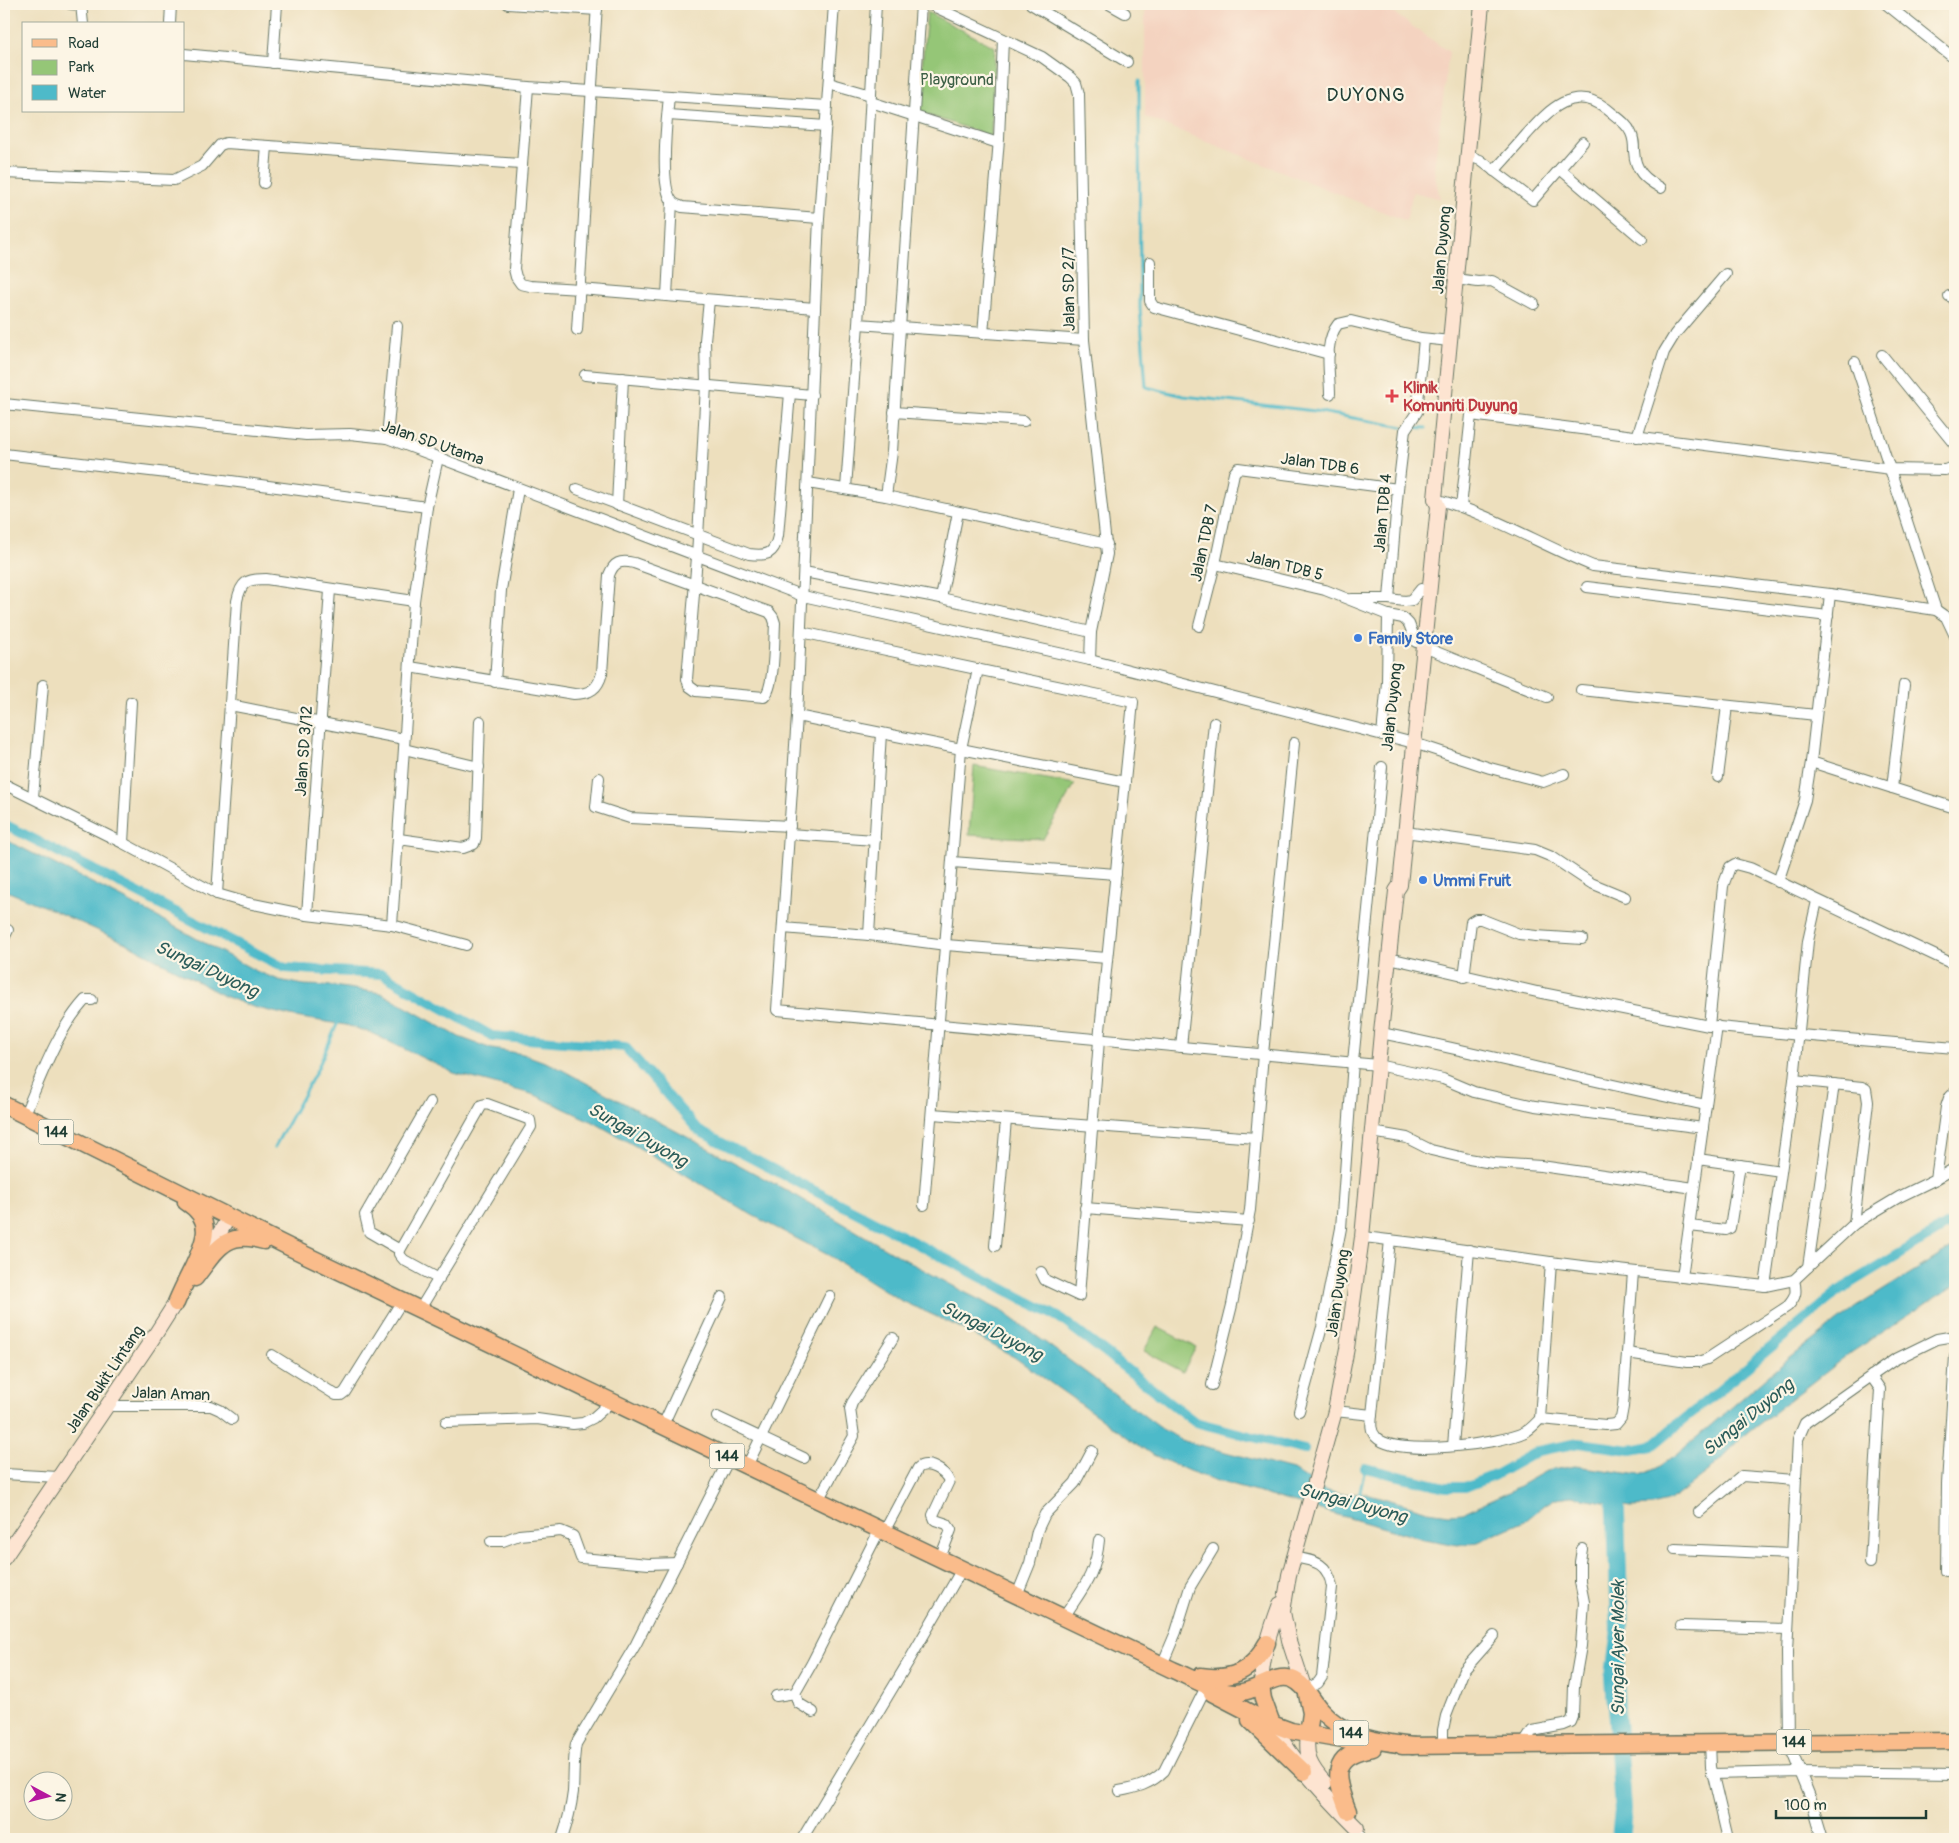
<svg xmlns="http://www.w3.org/2000/svg" width="1959" height="1843" font-family="Pangolin,sans-serif">
<style>
.built{fill:#f4d3c0}
.green{fill:#95c677;stroke:#5a8256}
.water{fill:#4ebac9;stroke:#367c7e}
.lines{fill:none;stroke-linecap:round;stroke-linejoin:round}
.stream{stroke:#4ebac9;stroke-width:3}
.canal{stroke:#4ebac9;stroke-width:10}
.river{stroke:#4ebac9;stroke-width:18}
.street-casing{stroke:#677664;stroke-width:12}
.secondary-casing{stroke:#677664;stroke-width:16}
.primary-casing{stroke:#677664;stroke-width:19}
.street{stroke:#fff;stroke-width:10}
.secondary{stroke:#fde4d1;stroke-width:14}
.primary{stroke:#fabc8b;stroke-width:16}
.health-dot{fill:#e0444e;stroke:#fcf5e5;stroke-width:2}
.shop-dot{fill:#3f7fe0;stroke:#fcf5e5;stroke-width:2}
.labels{text-anchor:middle;stroke-width:4.5;stroke-linejoin:round;paint-order:stroke}
.shield{fill:#fcf5e5;stroke:#617469;stroke-width:1}
.shield-label{font-size:15px;font-weight:bold;fill:#1f3d34}
.park-label{font-size:16px;fill:#3c5f45;stroke:#fcf5e5}
.street-label{font-size:16px;fill:#1f3d34;stroke:#fcf5e5}
.health-label{font-size:16px;font-weight:bold;fill:#be3a42;stroke:#fcf5e5;text-anchor:start}
.shop-label{font-size:16px;font-weight:bold;fill:#366cbe;stroke:#fcf5e5;text-anchor:start}
.water-label{font-size:18px;font-style:italic;fill:#2b5c59;stroke:#fcf5e5}
.quarter-label{font-size:19px;letter-spacing:1px;fill:#1f3d34;stroke:#fcf5e5}
</style>
<rect width="100%" height="100%" fill="#fcf5e5"/>
<filter id="ink" filterUnits="userSpaceOnUse"><feTurbulence type="fractalNoise" baseFrequency=".02" numOctaves="2"/><feDisplacementMap in="SourceGraphic" scale="10" xChannelSelector="R" yChannelSelector="G"/><feConvolveMatrix kernelMatrix="1 2 1 2 8 2 1 2 1" color-interpolation-filters="sRGB"/></filter>
<filter id="wash" filterUnits="userSpaceOnUse"><feTurbulence type="fractalNoise" baseFrequency=".0096" numOctaves="4" result="noise"/><feDisplacementMap in="SourceGraphic" scale="20" xChannelSelector="R" yChannelSelector="G"/><feGaussianBlur stdDeviation="1.12" result="paint"/><feColorMatrix in="noise" values="0 0 0 0 0 0 0 0 0 0 0 0 0 0 0 0 0 1.4 0 .05"/><feComposite in="paint" operator="in"/></filter>
<g filter="url(#wash)">
<rect width="100%" height="100%" fill="#eddfbd"/>
<!-- built -->
<polygon class="built" points="1145,4 1381,4 1449,52 1434,169 1440,199 1413,192 1406,221 1145,117"/>
<!-- green -->
<g class="green">
<polygon points="927,12 995,47 991,136 918,112"/>
<polygon points="974,766 1075,784 1043,839 969,835"/>
<polygon points="1157,1327 1196,1347 1183,1372 1144,1351"/>
</g>
<!-- water -->
<polygon class="water" points="4,839 126,900 256,971 279,980 304,985 333,986 381,993 459,1037 492,1049 523,1054 553,1065 797,1196 893,1253 966,1293 1004,1312 1162,1429 1184,1441 1293,1470 1324,1490 1339,1494 1366,1493 1428,1511 1449,1514 1462,1513 1505,1494 1546,1471 1575,1466 1640,1475 1656,1468 1675,1456 1776,1369 1856,1307 1950,1249 1955,1248 1955,1285 1851,1352 1745,1435 1709,1471 1670,1501 1653,1506 1630,1507 1572,1496 1556,1498 1546,1504 1525,1521 1478,1542 1457,1545 1424,1539 1217,1481 1189,1471 1151,1454 1014,1357 957,1326 900,1300 830,1256 752,1215 676,1169 595,1123 535,1095 454,1073 371,1033 346,1025 295,1017 253,1007 224,996 128,944 48,908 4,890"/>
<g class="lines">
<!-- stream -->
<g class="stream">
<polyline points="1139,81 1140,308 1146,387 1184,396 1315,411 1403,427"/>
<polyline points="1410,427 1426,428"/>
<polyline points="274,1148 317,1070 338,1022"/>
<polyline points="1359,1497 1365,1468"/>
</g>
<!-- canal -->
<g class="canal">
<polyline points="4,824 285,968 382,974 492,1036 625,1047 699,1131 1060,1318 1195,1422 1304,1450"/>
<polyline points="1365,1468 1445,1487 1465,1487 1495,1475 1538,1451 1579,1443 1631,1450 1652,1446 1840,1290 1947,1225 1955,1222"/>
</g>
<!-- river -->
<polyline class="river" points="1615,1486 1620,1629 1614,1676 1623,1810 1620,1839"/>
</g>
</g>
<g filter="url(#ink)">
<g class="lines">
<!-- street casing -->
<g class="street-casing">
<g id="street">
<polyline points="70,4 81,5"/>
<polyline points="81,4 83,24"/>
<polyline points="508,4 597,10"/>
<polyline points="834,4 819,218 797,716 777,1010 1378,1065 1443,1079 1474,1092 1535,1106 1703,1128"/>
<polyline points="929,4 1042,57 1070,77 1076,83 1079,94 1084,340 1107,554 1091,632 1090,660"/>
<polyline points="1031,4 1127,62"/>
<polyline points="1109,4 1125,13"/>
<polyline points="1886,4 1955,59"/>
<polyline points="170,24 171,4"/>
<polyline points="184,54 528,87 827,106"/>
<polyline points="273,63 277,4"/>
<polyline points="829,83 871,95"/>
<polyline points="528,87 514,269 516,277 521,284 530,286 580,289 815,308"/>
<path d="M669,96C667,118 659,185 672,201C674,204 678,205 682,207L819,218"/>
<polyline points="871,102 998,143"/>
<polyline points="668,115 826,126"/>
<polyline points="1467,155 1480,160 1533,200 1583,142"/>
<polyline points="1560,169 1642,239"/>
<path d="M1494,171C1505,159 1516,147 1527,134C1549,110 1574,83 1607,109C1615,116 1627,123 1631,133C1634,139 1634,144 1634,151C1635,171 1645,179 1661,188"/>
<polyline points="4,173 174,180 202,166 220,145 226,143 521,164"/>
<polyline points="264,183 267,146"/>
<polyline points="1150,262 1150,301 1154,307 1329,354"/>
<polyline points="1456,279 1478,282 1492,281 1534,304"/>
<polyline points="667,296 672,202"/>
<polyline points="1949,296 1952,297 1955,301"/>
<polyline points="858,324 1084,340"/>
<polyline points="577,330 597,4"/>
<polyline points="983,334 999,139 1003,39"/>
<polyline points="1882,355 1955,445"/>
<polyline points="1855,362 1936,610"/>
<polyline points="585,375 812,395"/>
<path d="M1330,394C1330,372 1323,343 1338,324L1351,321L1421,338L1450,341"/>
<polyline points="4,404 306,435 350,434 387,438 803,596 1090,660 1414,743 1490,768 1543,782 1564,774"/>
<polyline points="894,412 1024,421"/>
<polyline points="1637,437 1664,352 1675,334 1726,274"/>
<polyline points="387,438 397,326"/>
<polyline points="4,454 193,476 427,507"/>
<polyline points="808,483 886,496 1107,544"/>
<polyline points="846,488 858,324 876,4"/>
<path d="M577,489L749,554C767,556 774,555 778,536L790,393"/>
<polyline points="886,496 892,452 921,4"/>
<path d="M1435,499C1489,513 1541,545 1593,566L1830,594L1936,610L1946,617L1955,636"/>
<polyline points="617,505 623,378"/>
<polyline points="1461,507 1471,415 1891,469 1945,470 1955,466"/>
<polyline points="1215,564 1325,590 1388,615 1403,618 1409,624 1416,642"/>
<polyline points="804,572 941,598 1091,632"/>
<polyline points="1587,587 1828,616"/>
<polyline points="941,598 958,512"/>
<polyline points="1352,599 1389,599 1405,601 1412,600 1421,589"/>
<polyline points="1389,599 1398,489 1405,430 1417,412 1424,339"/>
<polyline points="1199,626 1215,564 1234,473 1238,468 1398,489"/>
<polyline points="801,632 1133,702 1099,1040 1079,1296 1045,1280 1041,1272"/>
<polyline points="1424,647 1547,697"/>
<path d="M410,667L574,694C590,694 598,689 602,673L609,575C614,562 620,560 634,563L769,612L773,617L775,623C774,638 775,688 764,697L696,691L689,686L687,679L697,557L706,385L705,340L709,300"/>
<polyline points="495,682 501,590 518,489"/>
<polyline points="1581,690 1816,715"/>
<polyline points="230,705 404,739"/>
<polyline points="797,716 1125,782"/>
<polyline points="1382,735 1387,682 1388,615"/>
<polyline points="404,749 479,767"/>
<polyline points="1811,762 1955,808"/>
<polyline points="1718,777 1727,706"/>
<polyline points="599,778 596,807 630,818 790,826"/>
<polyline points="4,784 123,843 217,894 248,903 307,915 392,925 466,945"/>
<polyline points="1892,788 1904,685"/>
<polyline points="33,797 43,685"/>
<polyline points="1405,832 1535,850 1552,857 1591,883 1625,897"/>
<polyline points="789,834 875,840"/>
<polyline points="399,839 463,848 474,844 476,838 480,721"/>
<polyline points="123,843 131,702"/>
<polyline points="952,862 1116,874"/>
<polyline points="1778,882 1805,800 1811,762 1830,594"/>
<path d="M217,894L237,601C241,582 246,579 266,579L414,601"/>
<polyline points="307,915 330,590"/>
<polyline points="392,925 414,601 427,507 438,458"/>
<polyline points="783,928 869,935 946,945 1107,958"/>
<polyline points="869,935 881,733"/>
<polyline points="4,938 8,930"/>
<polyline points="1389,958 1537,992 1709,1026 1800,1035 1955,1048"/>
<polyline points="1464,977 1471,922 1476,919 1481,919 1519,934 1536,936 1582,939"/>
<polyline points="1709,1026 1723,886 1730,867 1735,864 1750,868 1955,965"/>
<path d="M1381,1033C1490,1055 1597,1083 1706,1105"/>
<polyline points="1181,1047 1214,723"/>
<polyline points="1794,1080 1862,1087 1866,1089 1868,1102 1854,1224"/>
<polyline points="932,1114 1256,1138"/>
<path d="M24,1116C41,1077 56,1032 85,1000H92"/>
<polyline points="1372,1132 1407,1138 1431,1150 1469,1159 1492,1163 1541,1166 1694,1188"/>
<polyline points="1698,1159 1781,1171"/>
<polyline points="1936,1179 1955,1168"/>
<polyline points="924,1205 961,749 978,669"/>
<polyline points="1085,1208 1249,1221"/>
<polyline points="1689,1226 1726,1230 1730,1228 1740,1165"/>
<path d="M1362,1237C1425,1243 1488,1254 1550,1262C1622,1271 1694,1278 1765,1286L1794,1280L1854,1224L1899,1197L1936,1179L1946,1107L1949,1098L1955,1092"/>
<polyline points="995,1246 1006,1120"/>
<polyline points="400,1250 369,1232 365,1215 430,1102"/>
<polyline points="1808,1267 1834,1084"/>
<polyline points="1682,1277 1717,1026"/>
<polyline points="1765,1286 1794,1080 1808,941 1817,901"/>
<polyline points="420,1309 531,1127 530,1120 528,1119 487,1104 482,1105 400,1250 399,1254 404,1260 439,1279"/>
<path d="M1627,1353L1687,1362H1698L1707,1359L1788,1306C1796,1297 1797,1292 1794,1280"/>
<polyline points="272,1355 336,1395 341,1395 345,1392 402,1301"/>
<polyline points="1212,1385 1232,1305 1250,1210 1263,1054 1294,743"/>
<polyline points="107,1406 211,1406 220,1410 232,1419"/>
<polyline points="1299,1411 1322,1327 1341,1228 1353,1062 1382,767"/>
<path d="M1335,1411L1372,1415C1371,1423 1370,1431 1376,1437C1395,1458 1501,1444 1525,1432C1531,1429 1535,1424 1540,1419L1606,1425L1616,1424L1621,1418L1623,1407L1633,1272"/>
<polyline points="1372,1415 1390,1240"/>
<polyline points="717,1417 804,1458"/>
<polyline points="1540,1419 1551,1262"/>
<polyline points="446,1422 537,1419 573,1424 583,1423 593,1418 612,1401"/>
<polyline points="663,1425 722,1297"/>
<polyline points="1453,1446 1469,1250"/>
<polyline points="747,1466 830,1296"/>
<polyline points="4,1474 58,1477"/>
<polyline points="818,1500 854,1436 850,1409 852,1403 893,1338"/>
<polyline points="1699,1512 1742,1476 1795,1480"/>
<path d="M884,1532L918,1468C927,1460 945,1471 949,1481L933,1515L935,1520L947,1524L951,1530L940,1558"/>
<polyline points="491,1541 503,1541 519,1535 561,1531 573,1536 581,1558 649,1564 677,1563"/>
<polyline points="1675,1549 1792,1554"/>
<path d="M1294,1557C1316,1561 1328,1563 1332,1587L1322,1677L1318,1683L1305,1690"/>
<polyline points="1870,1563 1880,1389 1871,1376"/>
<polyline points="1946,1571 1947,1484 1955,1356"/>
<polyline points="1017,1595 1030,1563 1037,1531 1045,1514 1075,1483 1092,1451"/>
<path d="M1064,1617C1082,1589 1096,1575 1099,1540"/>
<polyline points="1681,1626 1788,1629"/>
<polyline points="1162,1665 1176,1632 1190,1587 1213,1549"/>
<polyline points="795,1693 798,1703 813,1712"/>
<polyline points="776,1696 795,1693 812,1663 880,1529"/>
<polyline points="1710,1742 1711,1767 1728,1839"/>
<polyline points="1523,1745 1532,1731 1564,1725 1571,1722 1573,1717 1574,1686 1581,1646 1584,1602 1580,1582 1580,1562 1582,1549"/>
<polyline points="1443,1746 1443,1730 1446,1716 1464,1670 1494,1636"/>
<polyline points="1712,1774 1800,1772 1955,1774"/>
<path d="M1119,1791C1136,1788 1151,1784 1164,1771L1205,1689"/>
<path d="M562,1839C567,1824 571,1808 573,1792C574,1776 573,1760 576,1744L636,1644L730,1457"/>
<polyline points="802,1839 910,1659 962,1569"/>
<polyline points="1353,1839 1360,1836"/>
<polyline points="1823,1839 1811,1799 1788,1742 1787,1652 1798,1439 1805,1423 1894,1360 1937,1339 1955,1336"/>
</g>
</g>
<!-- secondary casing -->
<g class="secondary-casing">
<g id="secondary">
<polyline points="205,1257 229,1217"/>
<polyline points="4,1558 153,1338 181,1294"/>
<path d="M1261,1686C1262,1657 1270,1631 1280,1604"/>
<polyline points="1305,1690 1289,1641 1283,1612 1289,1575 1335,1411 1347,1348 1362,1237 1381,1033 1396,891 1400,885 1438,506 1435,499 1482,4"/>
<path d="M1272,1724C1295,1764 1325,1796 1357,1828"/>
<path d="M1308,1734C1305,1757 1310,1766 1325,1783"/>
</g>
</g>
<!-- primary casing -->
<g class="primary-casing">
<g id="primary">
<path d="M4,1105L291,1248L1173,1670C1192,1678 1214,1692 1234,1693C1255,1694 1274,1672 1292,1679C1305,1684 1311,1699 1320,1709C1347,1739 1375,1741 1413,1746"/>
<path d="M195,1278C216,1251 225,1229 264,1241"/>
<path d="M176,1303C181,1291 187,1279 193,1267C205,1241 215,1220 186,1202"/>
<path d="M1200,1676C1232,1681 1252,1671 1267,1643"/>
<polyline points="1261,1686 1263,1699 1272,1724"/>
<polyline points="1212,1693 1272,1724 1291,1731 1360,1743"/>
<polyline points="1307,1694 1311,1713 1308,1734"/>
<polyline points="1250,1720 1304,1772"/>
<polyline points="1402,1746 1955,1741"/>
<path d="M1348,1811C1335,1778 1328,1755 1373,1748"/>
</g>
</g>
<!-- street -->
<use href="#street" class="street"/>
<!-- secondary -->
<use href="#secondary" class="secondary"/>
<!-- primary -->
<use href="#primary" class="primary"/>
</g>
</g>
<!-- markers -->
<path class="health-dot" d="M1389.5 388.5h5v5h5v5h-5v5h-5v-5h-5v-5h5z"/>
<g class="shop-dot">
<circle cx="1358" cy="638" r="5"/>
<circle cx="1423" cy="880" r="5"/>
</g>
<g class="labels">
<!-- shield labels -->
<g class="shield">
<rect x="38.5" y="1119.5" width="35" height="25" rx="4"/>
<rect x="709.5" y="1443.5" width="35" height="25" rx="4"/>
<rect x="1333.5" y="1720.5" width="35" height="25" rx="4"/>
<rect x="1776.5" y="1729.5" width="35" height="25" rx="4"/>
</g>
<g class="shield-label">
<text x="56" y="1137">144</text>
<text x="727" y="1461">144</text>
<text x="1351" y="1738">144</text>
<text x="1794" y="1747">144</text>
</g>
<!-- park labels -->
<g class="park-label">
<text x="957" y="85">Playground</text>
</g>
<!-- street labels -->
<g class="street-label">
<text transform="translate(1441 250) rotate(-85)" y="6">Jalan Duyong</text>
<text transform="translate(1068 289) rotate(-91)" y="6">Jalan SD 2/7</text>
<text transform="translate(433 442) rotate(19)" y="6">Jalan SD Utama</text>
<text transform="translate(1320 463) rotate(8)" y="6">Jalan TDB 6</text>
<text transform="translate(1382 513) rotate(-85)" y="6">Jalan TDB 4</text>
<text transform="translate(1203 543) rotate(-78)" y="6">Jalan TDB 7</text>
<text transform="translate(1285 565) rotate(14)" y="6">Jalan TDB 5</text>
<text transform="translate(1391 707) rotate(-84)" y="6">Jalan Duyong</text>
<text transform="translate(303 751) rotate(-86)" y="6">Jalan SD 3/12</text>
<text transform="translate(1337 1293) rotate(-82)" y="6">Jalan Duyong</text>
<text transform="translate(104 1379) rotate(-56)" y="6">Jalan Bukit Lintang</text>
<text transform="translate(171 1393) rotate(2)" y="6">Jalan Aman</text>
</g>
<!-- health labels -->
<g class="health-label">
<text x="1403" y="393">Klinik<tspan x="1403" dy="18">Komuniti Duyung</tspan></text>
</g>
<!-- shop labels -->
<g class="shop-label">
<text x="1368" y="644">Family Store</text>
<text x="1433" y="886">Ummi Fruit</text>
</g>
<!-- water labels -->
<g class="water-label">
<text transform="translate(207 969) rotate(25)" y="6">Sungai Duyong</text>
<text transform="translate(638 1135) rotate(30)" y="6">Sungai Duyong</text>
<text transform="translate(992 1331) rotate(27)" y="6">Sungai Duyong</text>
<text transform="translate(1748 1417) rotate(-39)" y="6">Sungai Duyong</text>
<text transform="translate(1353 1503) rotate(15)" y="6">Sungai Duyong</text>
<text transform="translate(1618 1648) rotate(-90)" y="6">Sungai Ayer Molek</text>
</g>
<!-- quarter labels -->
<g class="quarter-label">
<text x="1366" y="101">DUYONG</text>
</g>
</g>
<!-- margin -->
<rect width="1959" height="1843" fill="none" stroke="#fcf5e5" stroke-width="20"/>
<!-- legend -->
<rect x="22" y="22" width="162" height="90" fill="#fcf5e5" stroke="#a4ab9e"/>
<rect x="32" y="39" width="25" height="8" fill="#fabc8b" stroke="#a4ab9e"/>
<text x="68" y="48" font-size="15" fill="#1f3d34">Road</text>
<rect x="32" y="60" width="25" height="15" fill="#95c677" stroke="#a4ab9e"/>
<text x="68" y="72" font-size="15" fill="#1f3d34">Park</text>
<rect x="32" y="85" width="25" height="15" fill="#4ebac9" stroke="#a4ab9e"/>
<text x="68" y="98" font-size="15" fill="#1f3d34">Water</text>
<!-- north arrow -->
<g transform="translate(48 1796) rotate(97)"><circle r="24" fill="#fcf5e5" stroke="#a4ab9e"/>
<path d="M0-4L9 19L0 12L-9 19Z" fill="#b5179e"/>
<text y="-8" font-size="14" font-weight="bold" text-anchor="middle" fill="#1f3d34">N</text>
</g>
<!-- scale -->
<path d="M1776 1810v8h150v-8" fill="none" stroke="#1f3d34" stroke-width="2.5"/>
<text x="1784" y="1810" font-size="15" fill="#1f3d34" stroke="#fcf5e5" stroke-width="4" paint-order="stroke">100 m</text>
</svg>
